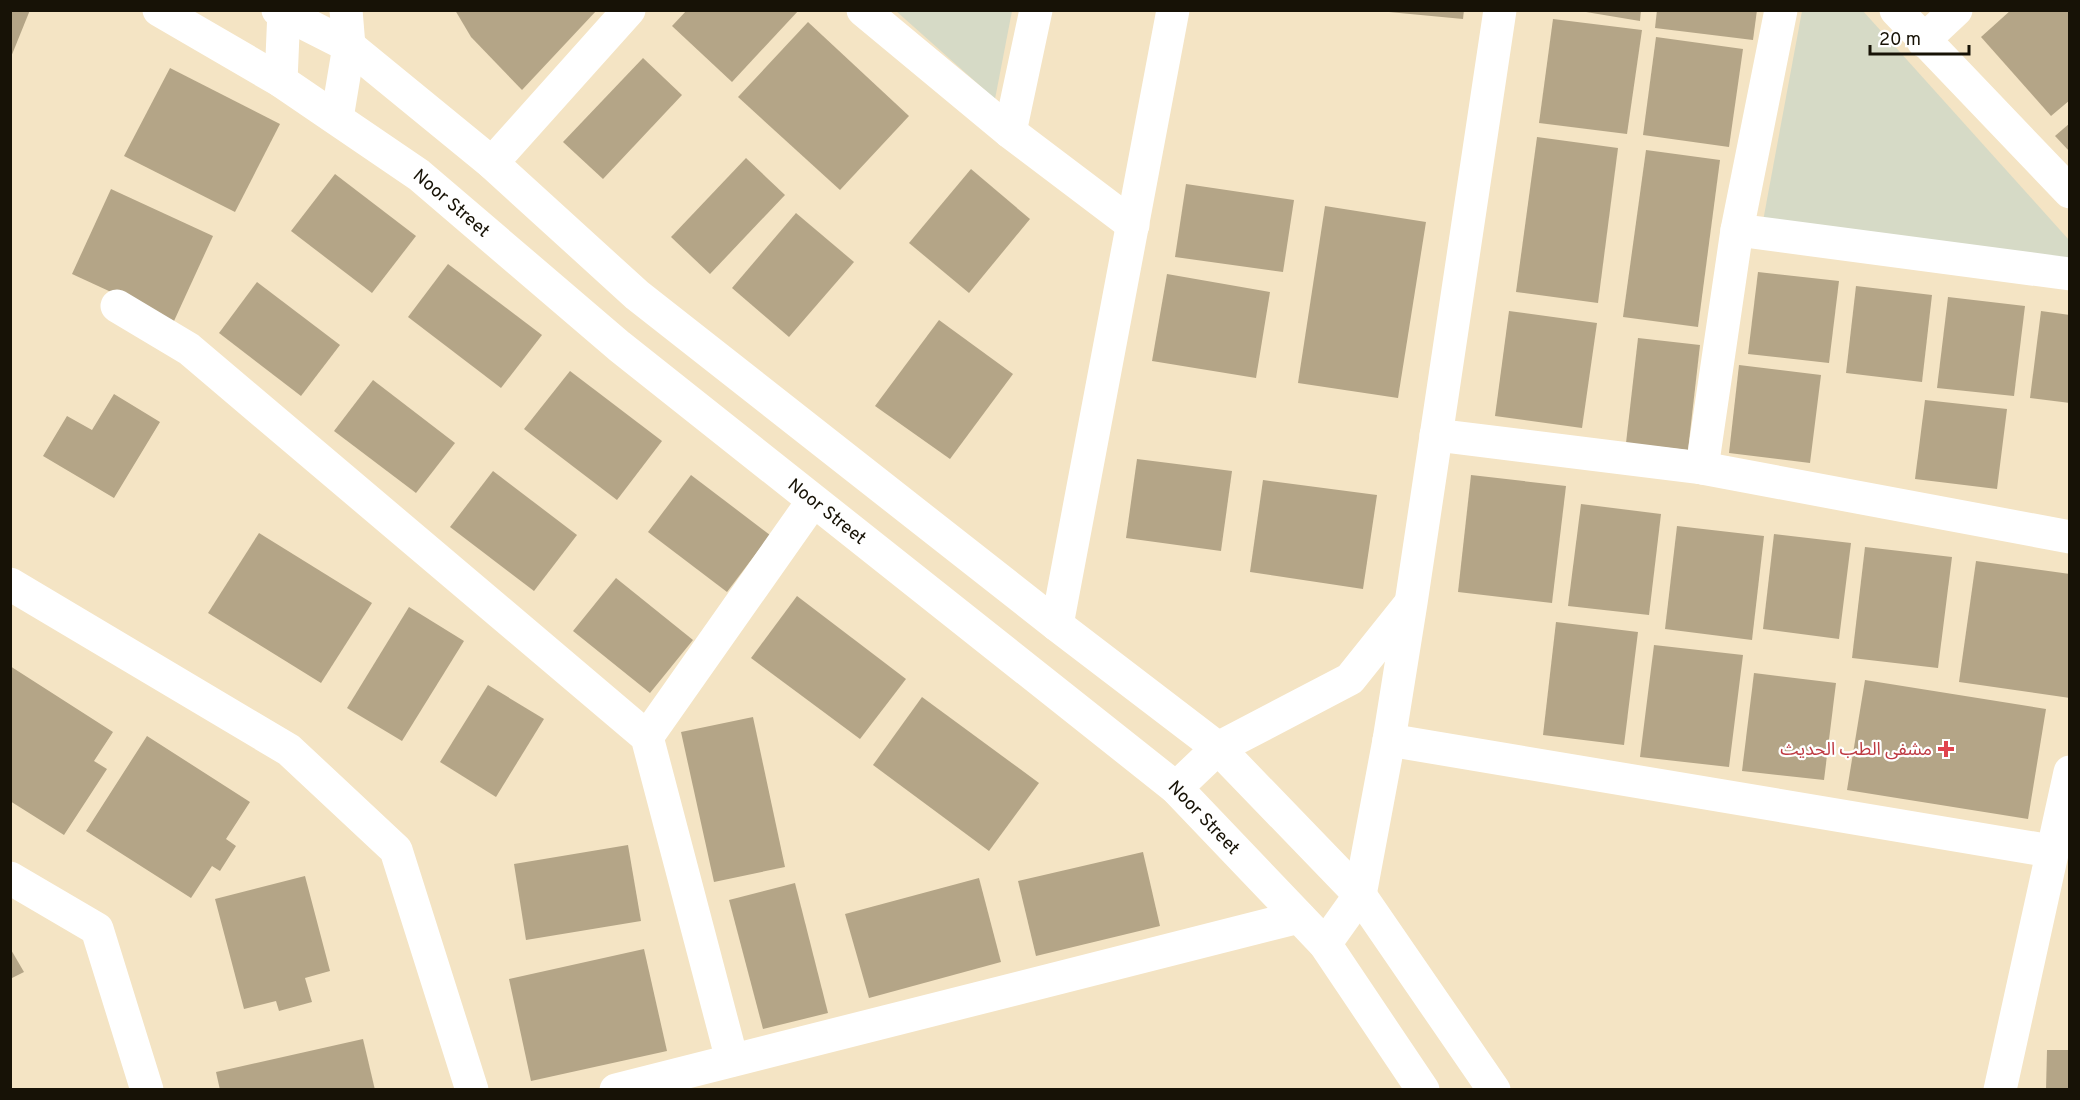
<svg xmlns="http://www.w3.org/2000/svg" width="2080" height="1100" font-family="Overpass,'Noto Sans Arabic',sans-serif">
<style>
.green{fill:#d6dac6}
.building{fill:#b4a587}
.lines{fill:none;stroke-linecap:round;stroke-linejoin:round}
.street{stroke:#fff;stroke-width:33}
.secondary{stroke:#fff;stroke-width:33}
.health-dot{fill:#e0444e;stroke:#fff;stroke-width:2}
.labels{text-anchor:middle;stroke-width:4.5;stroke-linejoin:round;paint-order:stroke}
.street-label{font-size:18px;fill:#171206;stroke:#fff}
.health-label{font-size:18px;fill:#be3a42;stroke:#fff;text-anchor:end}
</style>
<rect width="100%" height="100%" fill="#f4e4c4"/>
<!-- green -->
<g class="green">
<polygon points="896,11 1012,11 995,99"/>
<polygon points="1802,11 1863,11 2069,240 2069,264 1763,221"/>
</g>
<!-- building -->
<g class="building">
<polygon points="10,10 30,10 11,57 10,57"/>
<polygon points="455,10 597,10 522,90 471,37"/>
<polygon points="687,10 799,10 732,82 672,26"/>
<polygon points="1389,10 1464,10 1463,19 1389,12"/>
<polygon points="1574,10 1641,10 1640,21"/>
<polygon points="1657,10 1757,10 1753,40 1655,28"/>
<polygon points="2011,10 2070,10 2070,100 2051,116 1981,37"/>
<polygon points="1553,19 1642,30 1627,134 1539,123"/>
<polygon points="808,22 909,116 840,190 738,97"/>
<polygon points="1656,37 1743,49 1729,147 1643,135"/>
<polygon points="643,58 682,95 603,179 563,142"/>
<polygon points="170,68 280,124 235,212 124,156"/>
<polygon points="2070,123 2070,152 2055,136"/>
<polygon points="1537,137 1618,148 1598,303 1516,292"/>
<polygon points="1646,150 1720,160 1698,327 1623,317"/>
<polygon points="746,158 785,195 710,274 671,237"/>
<polygon points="971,169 1030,219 969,293 909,243"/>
<polygon points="335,174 416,236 372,293 291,231"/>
<polygon points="1186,184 1294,200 1283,272 1175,257"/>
<polygon points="111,189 213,236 174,321 72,274"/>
<polygon points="1325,206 1426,222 1398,398 1298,383"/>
<polygon points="796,213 854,262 789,337 732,288"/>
<polygon points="448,264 542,335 501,388 408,317"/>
<polygon points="1758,272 1839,281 1829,363 1748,354"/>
<polygon points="1167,274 1270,292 1256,378 1152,361"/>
<polygon points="257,282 340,345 301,396 219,333"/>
<polygon points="1856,286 1932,295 1922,382 1846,373"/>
<polygon points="1948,297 2025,306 2014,396 1937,388"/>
<polygon points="1509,311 1597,323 1582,428 1495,416"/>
<polygon points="2041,311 2070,315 2070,403 2030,398"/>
<polygon points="939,320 1013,374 950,459 875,406"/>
<polygon points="1638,338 1700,345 1688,450 1626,443"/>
<polygon points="1739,365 1821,375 1810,463 1729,453"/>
<polygon points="570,371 662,441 617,500 524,429"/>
<polygon points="373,380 455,443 416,493 334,431"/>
<polygon points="114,394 160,422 114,498 43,456 67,416 92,430"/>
<polygon points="1925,400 2007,409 1997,489 1915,479"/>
<polygon points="1137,459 1232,471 1221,551 1126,538"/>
<polygon points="493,471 577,535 534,591 450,527"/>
<polygon points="691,475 770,535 727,592 648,532"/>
<polygon points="1471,475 1566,486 1552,603 1458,592"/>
<polygon points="1263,480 1377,495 1363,589 1250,572"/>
<polygon points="1581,504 1661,514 1649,615 1568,606"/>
<polygon points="1677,526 1764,536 1752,640 1665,629"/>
<polygon points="259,533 372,603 321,683 208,613"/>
<polygon points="1774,534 1851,543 1839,639 1763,629"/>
<polygon points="1865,547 1952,557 1938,668 1852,658"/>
<polygon points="1976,561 2070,574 2070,698 1959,682"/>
<polygon points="616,578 693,640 650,693 573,631"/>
<polygon points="797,596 906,679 860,739 751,658"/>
<polygon points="409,607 464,641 402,741 347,708"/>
<polygon points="1556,622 1638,632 1624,745 1543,735"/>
<polygon points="1654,645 1743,655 1729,767 1640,757"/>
<polygon points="10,666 113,732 94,761 107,769 64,835 10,801"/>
<polygon points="1754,673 1836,683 1824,780 1742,771"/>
<polygon points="1865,680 2046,709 2028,819 1847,790"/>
<polygon points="488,685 544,719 496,797 440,762"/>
<polygon points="922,697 1039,783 989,851 873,765"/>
<polygon points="753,717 785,867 714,882 681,732"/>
<polygon points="147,736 250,802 226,839 236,846 220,871 212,866 191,898 86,831"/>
<polygon points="628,845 641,921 526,940 514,864"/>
<polygon points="1143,852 1160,926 1036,956 1018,881"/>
<polygon points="305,876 330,971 305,978 312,1002 279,1011 276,1001 244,1009 215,899"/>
<polygon points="979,878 1001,962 869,998 845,914"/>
<polygon points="795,883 828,1013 763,1029 729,900"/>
<polygon points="10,948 24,972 10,979"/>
<polygon points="644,949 667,1051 531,1081 509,979"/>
<polygon points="363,1039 375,1090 220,1090 216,1072"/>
<polygon points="2047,1050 2070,1050 2070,1090 2046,1090"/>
</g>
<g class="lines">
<!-- street -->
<g class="street">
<polyline points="863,10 1010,132 1133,225"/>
<polyline points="1896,10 2070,192"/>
<polyline points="1923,41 1956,10"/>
<polyline points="1010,132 1036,10"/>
<polyline points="492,163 629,10"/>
<polyline points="1737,230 2070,274"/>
<polyline points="117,306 189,349 647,737 732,1060"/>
<polyline points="1436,435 1702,468 2070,537"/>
<polyline points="1702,468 1737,230 1781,10"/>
<polyline points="10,584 289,750 396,850 472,1090"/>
<polyline points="1057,625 1173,10"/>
<polyline points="647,737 813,501"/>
<polyline points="1389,740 2051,851"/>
<polyline points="1176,788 1218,748 1350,679 1410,604"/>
<polyline points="10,878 97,929 147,1090"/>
<polyline points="1325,944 1360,895 1389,740 1411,603 1500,10"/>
<polyline points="616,1090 1299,917"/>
</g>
<!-- secondary -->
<g class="secondary">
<path id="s1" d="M159,10L281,81L419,175L619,346L1176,788L1325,944L1423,1090"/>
<polyline points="278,10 349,46 492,163 637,295 1057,625 1218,748 1360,895 1494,1090"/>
<polyline points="281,81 284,10"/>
<polyline points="337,118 349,46 346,10"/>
<polyline points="2000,1090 2070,772"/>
</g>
</g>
<!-- markers -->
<path class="health-dot" d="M1943 740h6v6h6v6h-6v6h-6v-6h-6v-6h6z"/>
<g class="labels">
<!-- street labels -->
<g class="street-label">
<text dy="6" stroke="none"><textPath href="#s1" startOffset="351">Noor Street</textPath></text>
<text dy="6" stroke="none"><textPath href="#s1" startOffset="837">Noor Street</textPath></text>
<text dy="6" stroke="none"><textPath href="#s1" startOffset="1323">Noor Street</textPath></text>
</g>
<!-- health labels -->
<g class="health-label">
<text x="1932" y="755">مشفى الطب الحديث</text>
</g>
</g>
<!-- border -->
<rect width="2080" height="1100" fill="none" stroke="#171206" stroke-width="24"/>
<!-- scale -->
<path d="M1870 45v9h99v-9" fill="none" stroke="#171206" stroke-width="3"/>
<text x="1879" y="45" font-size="18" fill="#171206" stroke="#ffffff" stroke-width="4.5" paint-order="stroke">20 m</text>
</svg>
